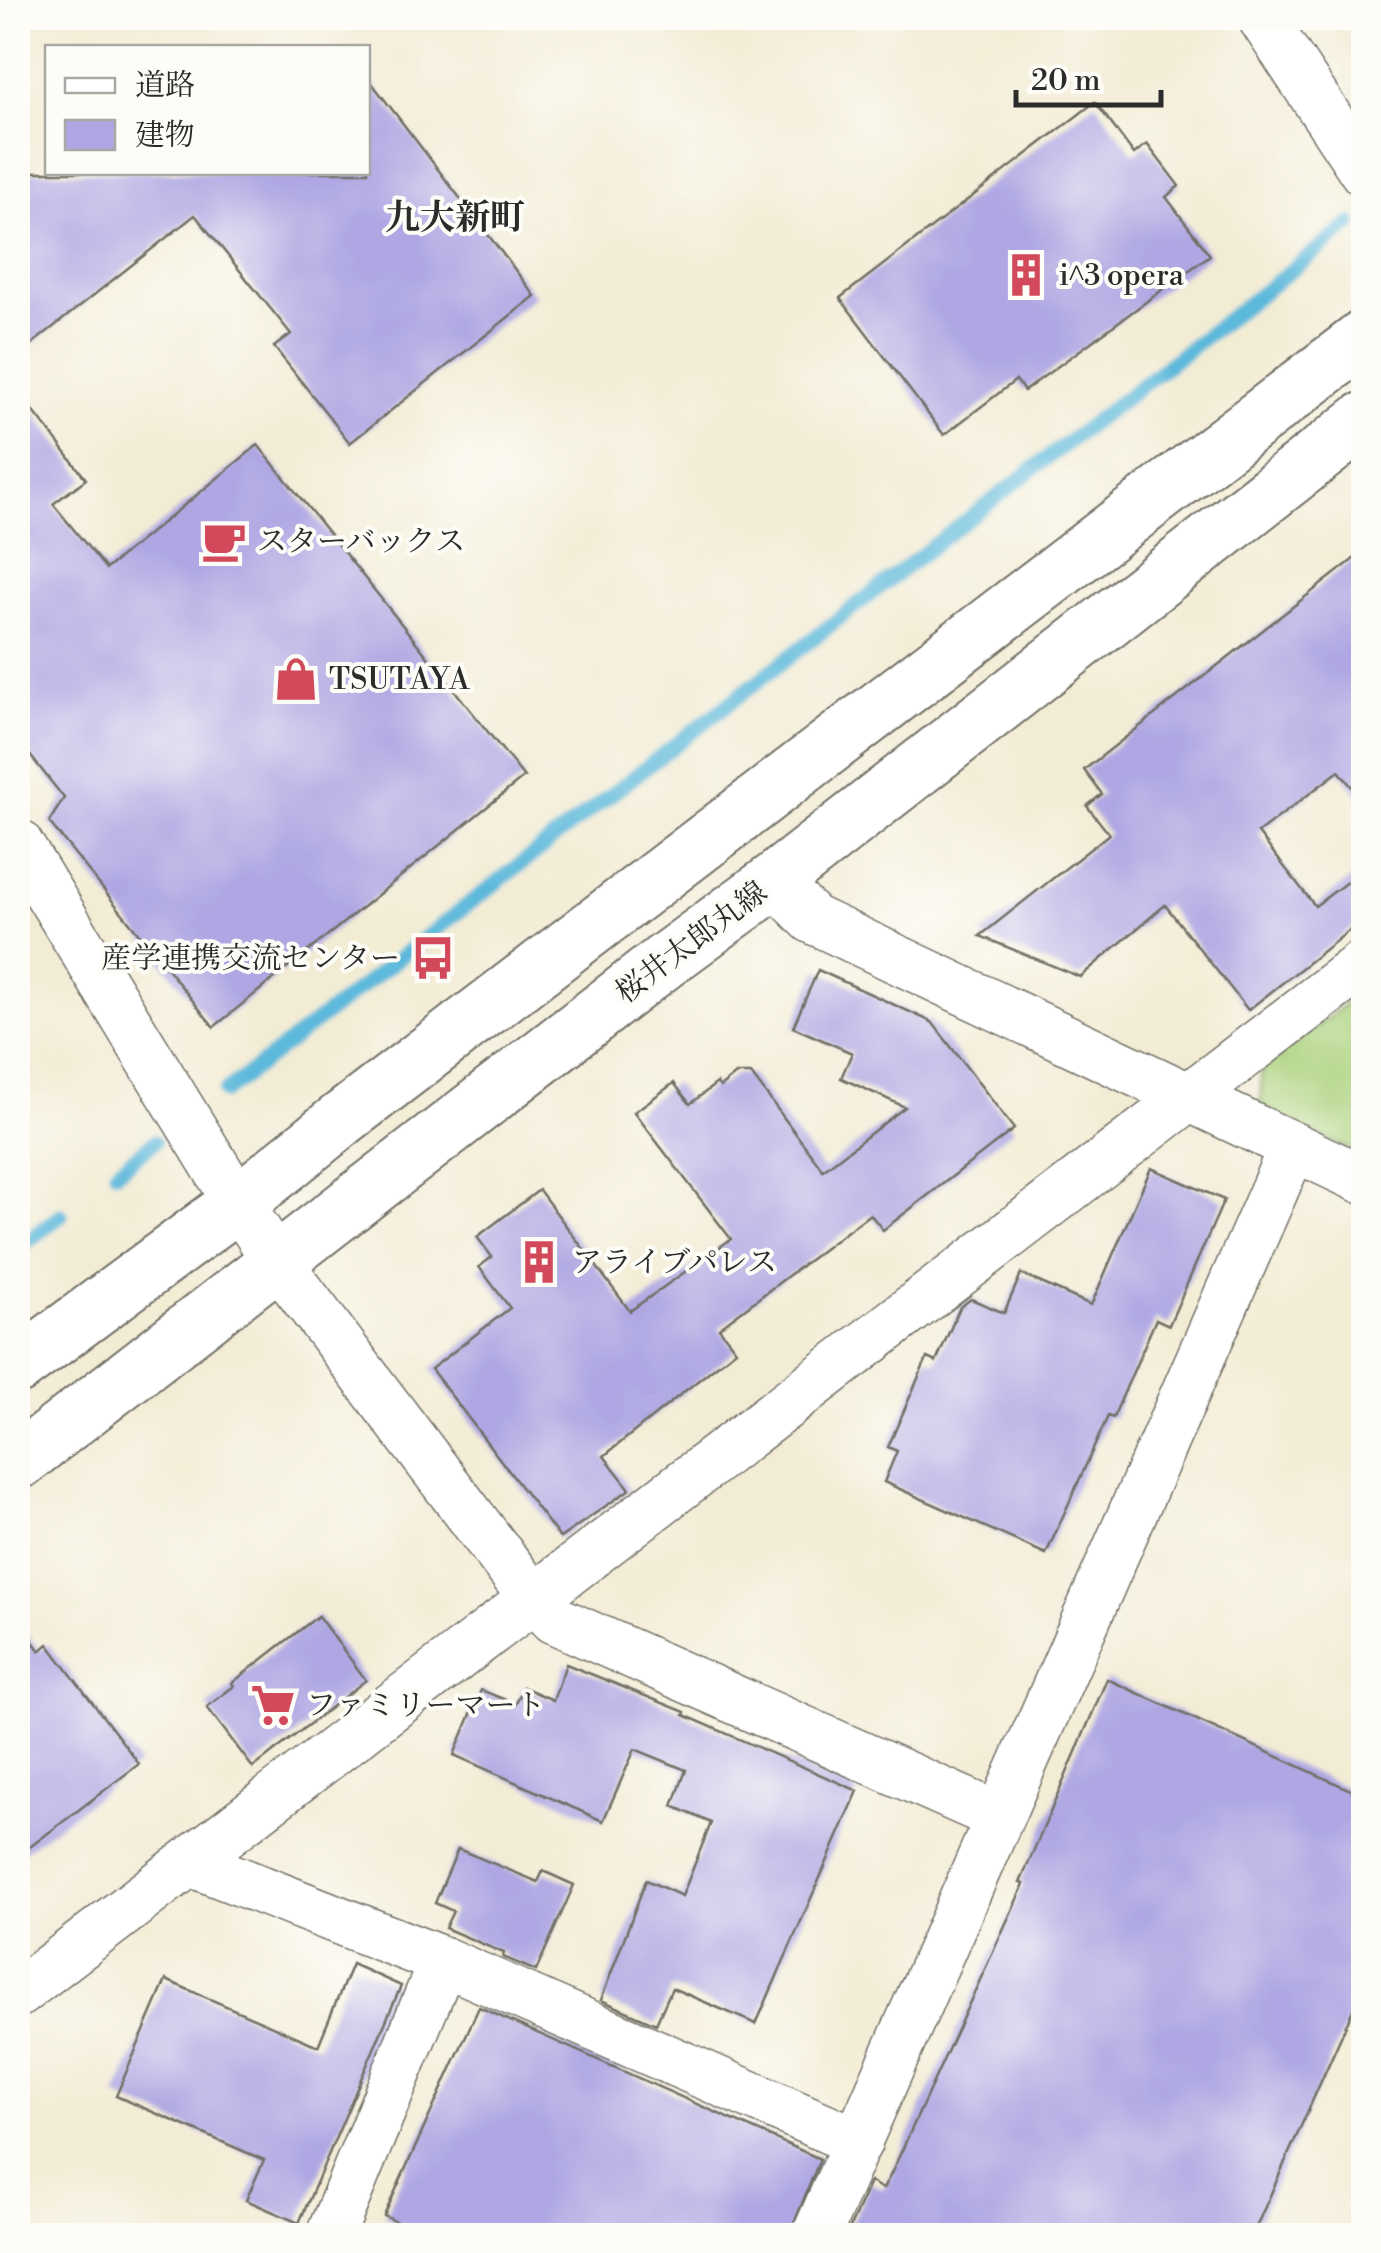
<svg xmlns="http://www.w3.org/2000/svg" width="1381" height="2253" font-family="'Libre Bodoni','Noto Serif JP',serif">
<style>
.green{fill:#aad17b;stroke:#6a7e53;stroke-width:2.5}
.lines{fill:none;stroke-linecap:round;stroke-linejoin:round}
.stream{stroke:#5db9db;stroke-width:15}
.building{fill:#afa7e3}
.minor-casing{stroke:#716f66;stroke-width:51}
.major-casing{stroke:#716f66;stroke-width:59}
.minor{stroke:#fff;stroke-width:48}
.major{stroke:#fff;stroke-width:55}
.labels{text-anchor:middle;stroke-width:8;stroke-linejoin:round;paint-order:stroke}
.poi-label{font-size:30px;fill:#2b2b2b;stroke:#fdfcf7;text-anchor:start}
.street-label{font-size:30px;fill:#2b2b2b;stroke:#fdfcf7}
.quarter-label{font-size:35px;font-weight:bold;fill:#2b2b2b;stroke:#fdfcf7}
</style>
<rect width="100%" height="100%" fill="#fdfcf7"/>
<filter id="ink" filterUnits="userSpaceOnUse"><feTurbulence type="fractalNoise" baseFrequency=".01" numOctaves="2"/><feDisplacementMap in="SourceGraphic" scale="20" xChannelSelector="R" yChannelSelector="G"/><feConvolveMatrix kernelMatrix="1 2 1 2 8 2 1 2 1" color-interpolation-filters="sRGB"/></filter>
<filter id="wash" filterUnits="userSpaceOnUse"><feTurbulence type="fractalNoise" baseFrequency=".0048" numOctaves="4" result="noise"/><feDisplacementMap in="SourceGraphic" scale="40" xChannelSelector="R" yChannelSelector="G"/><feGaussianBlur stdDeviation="2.25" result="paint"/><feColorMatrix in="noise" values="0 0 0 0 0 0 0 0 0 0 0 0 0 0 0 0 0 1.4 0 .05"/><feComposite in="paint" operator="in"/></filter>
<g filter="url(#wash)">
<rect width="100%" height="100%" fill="#f3ecd5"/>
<!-- green -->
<polygon class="green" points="1363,990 1363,1155 1261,1111 1261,1070"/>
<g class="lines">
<!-- stream -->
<g class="stream">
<polyline points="225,1092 1351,224"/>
<polyline points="116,1172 154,1142"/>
<polyline points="18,1249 61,1215"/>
</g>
</g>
<g id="blocks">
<!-- building -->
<g class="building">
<polygon points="368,78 535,296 350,443 274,347 291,334 195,215 18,355 18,172 368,172"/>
<polygon points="1095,102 1134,154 1147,144 1179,186 1166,197 1210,255 1024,391 1016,380 944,435 840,298"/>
<polygon points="18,391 86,479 53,504 106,569 258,445 524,777 214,1027 49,822 64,798 18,740"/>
<polygon points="1364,551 1364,802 1339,771 1258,833 1315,906 1364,869 1364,919 1248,1010 1165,905 1080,977 980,936 1109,834 1087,806 1102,794 1084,770"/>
<polygon points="818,970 932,1022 1014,1129 883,1230 870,1214 719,1328 736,1350 604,1456 630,1489 560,1538 431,1369 510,1308 479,1267 492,1257 477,1237 539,1190 630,1311 731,1239 634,1112 674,1083 690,1104 717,1083 720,1087 736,1074 751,1074 823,1170 905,1107 841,1078 852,1053 793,1027"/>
<polygon points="1151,1168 1224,1200 1169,1325 1156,1319 1113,1418 1108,1416 1046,1554 884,1482 897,1451 888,1447 927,1358 936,1362 960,1307 971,1299 1004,1313 1021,1274 1091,1305"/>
<polygon points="318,1616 366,1680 253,1768 207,1707 234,1686 232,1683"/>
<polygon points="18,1622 40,1651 48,1644 139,1764 18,1856"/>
<polygon points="566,1664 685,1712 684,1715 858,1791 756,2024 672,1988 656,2024 601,2000 646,1880 682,1896 711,1823 673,1806 686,1770 635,1749 603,1821 454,1755 481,1690 516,1704 523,1687 553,1700"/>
<polygon points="1107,1679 1364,1796 1364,1985 1252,2236 846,2236 870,2182 883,2189 891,2174 1024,1884 1020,1883"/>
<polygon points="458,1849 538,1882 543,1871 574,1885 536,1971 503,1957 504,1953 445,1928 453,1911 435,1903"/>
<polygon points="352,1964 401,1986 299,2223 246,2200 264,2160 116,2096 166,1980 318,2046"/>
<polygon points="479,2007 820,2159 789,2236 426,2236 384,2216"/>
</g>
</g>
</g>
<g filter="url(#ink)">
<use href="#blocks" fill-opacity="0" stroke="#716f66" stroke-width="2.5"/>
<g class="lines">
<!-- minor casing -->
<g class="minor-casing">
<g id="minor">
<polyline points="1262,18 1364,172"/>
<polyline points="18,843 238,1203 277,1261 532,1597 553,1619 997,1816"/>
<polyline points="774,881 812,919 1364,1180"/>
<polyline points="190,1862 443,1961 858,2142"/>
<polyline points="18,1993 1364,963"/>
<polyline points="330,2236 443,1961"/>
<polyline points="816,2236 1293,1147"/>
</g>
</g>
<!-- major casing -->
<g class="major-casing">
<g id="major">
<polyline points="18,1366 238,1203 342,1119 1364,338"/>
<polyline points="18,1462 665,961 774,881 1364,420"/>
</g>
</g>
<!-- minor -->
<use href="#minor" class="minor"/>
<!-- major -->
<use href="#major" class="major"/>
</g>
</g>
<!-- icons -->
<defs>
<g id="building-bare" transform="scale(3.45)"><path d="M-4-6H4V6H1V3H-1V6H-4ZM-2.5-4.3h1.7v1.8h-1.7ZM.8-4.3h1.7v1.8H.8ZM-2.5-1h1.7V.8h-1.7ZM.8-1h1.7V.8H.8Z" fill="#d1495b" stroke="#fdfcf7" stroke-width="2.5" paint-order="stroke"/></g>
<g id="cafe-bare" transform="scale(3.45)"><path d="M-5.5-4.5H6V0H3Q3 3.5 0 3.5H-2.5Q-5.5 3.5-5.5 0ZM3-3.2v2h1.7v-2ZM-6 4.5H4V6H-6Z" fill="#d1495b" stroke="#fdfcf7" stroke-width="2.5" paint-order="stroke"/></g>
<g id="shop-bare" transform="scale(3.45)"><path d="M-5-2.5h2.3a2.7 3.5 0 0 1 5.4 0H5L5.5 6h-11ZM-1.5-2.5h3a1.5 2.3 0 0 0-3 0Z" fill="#d1495b" stroke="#fdfcf7" stroke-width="2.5" paint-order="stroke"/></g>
<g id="bus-bare" transform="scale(3.45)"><path d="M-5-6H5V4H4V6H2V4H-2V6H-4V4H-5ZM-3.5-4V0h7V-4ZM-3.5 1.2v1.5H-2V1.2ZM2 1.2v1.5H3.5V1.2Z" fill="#d1495b" stroke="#fdfcf7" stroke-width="2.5" paint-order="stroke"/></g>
<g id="supermarket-bare" transform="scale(3.45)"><path d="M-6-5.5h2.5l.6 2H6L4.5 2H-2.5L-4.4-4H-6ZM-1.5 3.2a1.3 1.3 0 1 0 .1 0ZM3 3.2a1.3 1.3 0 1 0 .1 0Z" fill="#d1495b" stroke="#fdfcf7" stroke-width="2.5" paint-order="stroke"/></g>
</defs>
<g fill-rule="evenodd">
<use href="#building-bare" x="1026" y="275"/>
<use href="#cafe-bare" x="224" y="541"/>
<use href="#shop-bare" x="296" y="679"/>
<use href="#bus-bare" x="433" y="958"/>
<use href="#building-bare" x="539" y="1262"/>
<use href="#supermarket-bare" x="273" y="1705"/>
</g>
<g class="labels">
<!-- poi labels -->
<g class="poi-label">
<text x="1059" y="285">i^3 opera</text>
<text x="257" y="551">スターバックス</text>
<text x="329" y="689">TSUTAYA</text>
<text x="400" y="968" text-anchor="end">産学連携交流センター</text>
<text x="572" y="1272">アライブパレス</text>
<text x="306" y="1715">ファミリーマート</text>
</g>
<!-- street labels -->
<g class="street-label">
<text transform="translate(691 942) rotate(-37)" y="10">桜井太郎丸線</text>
</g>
<!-- quarter labels -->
<g class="quarter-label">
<text x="455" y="229">九大新町</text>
</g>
</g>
<!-- margin -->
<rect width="1381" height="2253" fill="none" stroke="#fdfcf7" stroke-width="60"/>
<!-- legend -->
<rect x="45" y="45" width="325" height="130" fill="#fdfcf7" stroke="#a9a8a5" stroke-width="2.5"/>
<rect x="65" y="78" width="50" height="15" fill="#ffffff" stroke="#a9a8a5" stroke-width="2.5"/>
<text x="135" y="95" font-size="30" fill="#2b2b2b">道路</text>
<rect x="65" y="120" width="50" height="30" fill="#afa7e3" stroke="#a9a8a5" stroke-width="2.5"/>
<text x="135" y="145" font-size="30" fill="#2b2b2b">建物</text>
<!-- scale -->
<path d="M1016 90v15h145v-15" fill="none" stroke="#2b2b2b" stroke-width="5"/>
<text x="1031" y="90" font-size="30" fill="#2b2b2b" stroke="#fdfcf7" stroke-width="8" paint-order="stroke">20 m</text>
</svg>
